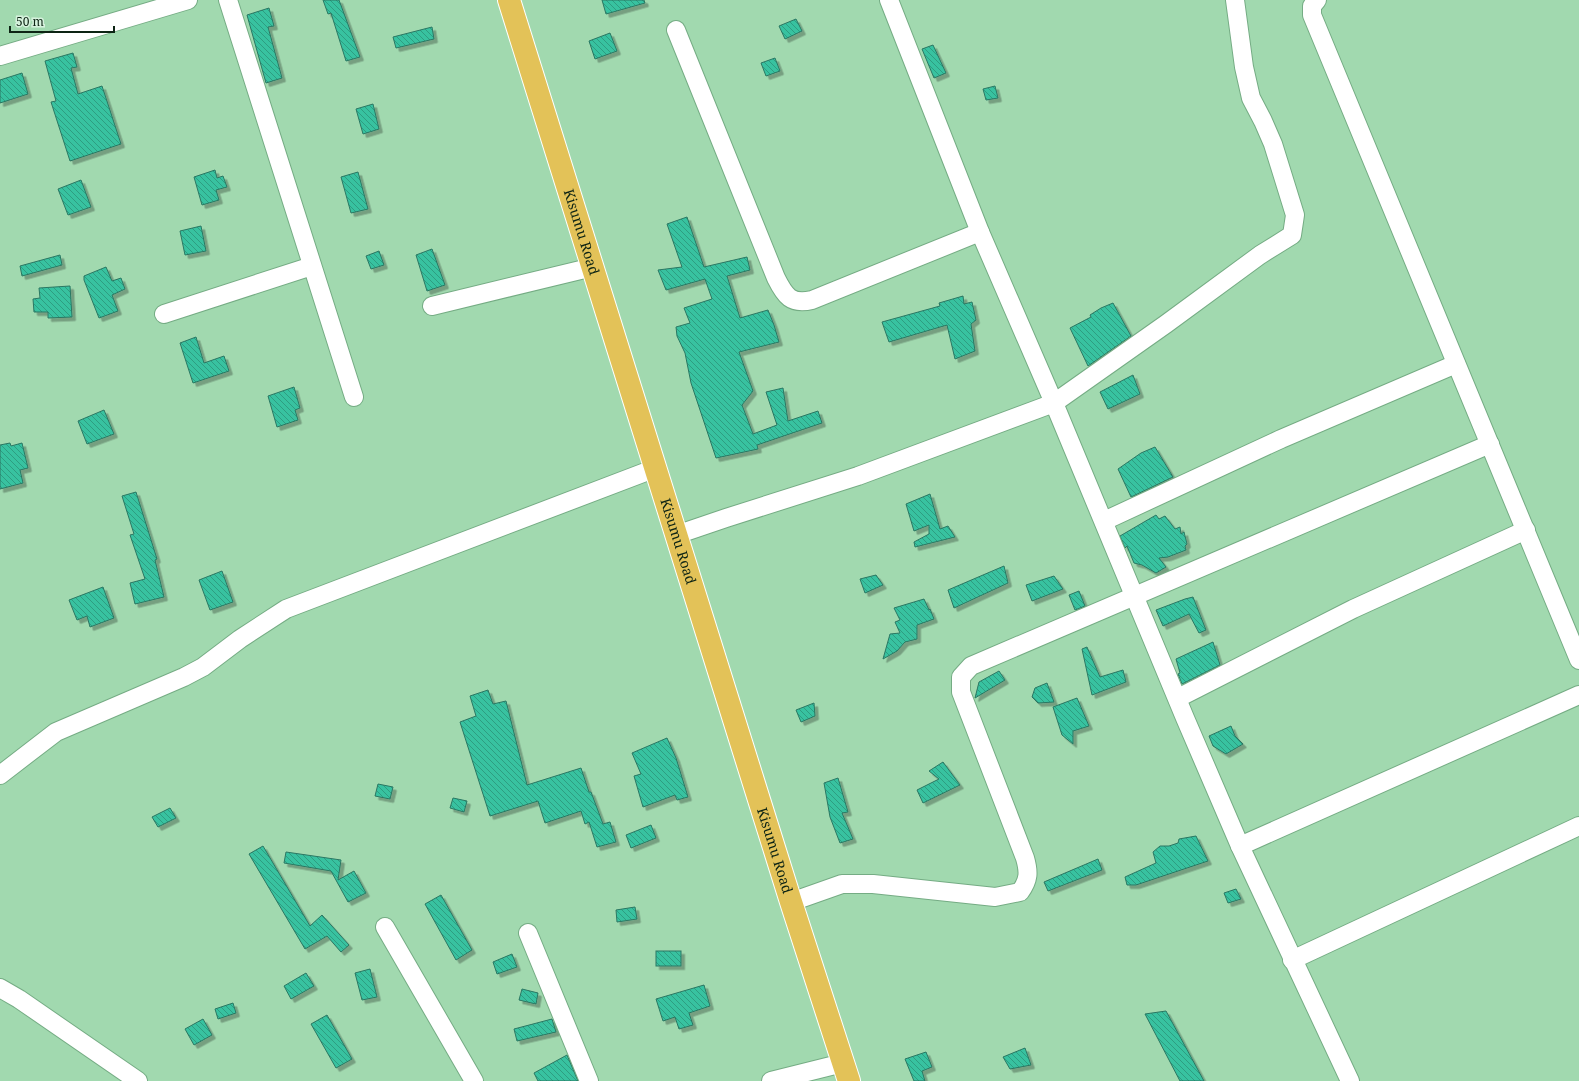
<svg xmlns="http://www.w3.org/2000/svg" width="1579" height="1081" font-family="'Noto Serif',serif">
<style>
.building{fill:url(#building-back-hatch);stroke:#2a7762;filter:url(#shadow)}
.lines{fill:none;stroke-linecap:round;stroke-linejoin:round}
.minor-casing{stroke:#75ac84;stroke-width:20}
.highway-casing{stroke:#fff;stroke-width:24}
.minor{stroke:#fff;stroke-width:18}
.highway{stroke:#e3c258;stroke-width:22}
.labels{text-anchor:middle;stroke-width:3.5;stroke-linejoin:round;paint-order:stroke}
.street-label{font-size:14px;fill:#0d2414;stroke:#d6f2dd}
</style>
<defs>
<pattern id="building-back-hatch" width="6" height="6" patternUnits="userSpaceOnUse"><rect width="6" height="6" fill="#38c2a0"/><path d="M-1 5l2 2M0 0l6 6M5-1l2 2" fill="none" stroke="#2e9d81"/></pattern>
<filter id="shadow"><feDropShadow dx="3.5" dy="3.5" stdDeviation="0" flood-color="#0004"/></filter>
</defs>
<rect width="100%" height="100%" fill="#a1d9af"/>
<!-- building -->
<g class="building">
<polygon points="323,0 339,0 360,57 346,61 331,13 328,14"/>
<polygon points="602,0 644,0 645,3 606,14"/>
<polygon points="269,8 274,26 268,27 282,78 266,83 247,15"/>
<polygon points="796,19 802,31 785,39 779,26"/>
<polygon points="432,27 434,39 396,48 393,37"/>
<polygon points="610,33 617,51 595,59 589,41"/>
<polygon points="933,45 946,73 934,78 922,49"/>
<polygon points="73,53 77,67 71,68 78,94 102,86 121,144 70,161 51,102 56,101 45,61"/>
<polygon points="775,58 780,71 766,76 761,63"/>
<polygon points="22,73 28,94 0,103 0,80"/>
<polygon points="995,86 998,98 986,100 983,89"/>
<polygon points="373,104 379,129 363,134 356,109"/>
<polygon points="215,170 217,178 223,176 227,187 216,190 219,200 202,205 194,177"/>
<polygon points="358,172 368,209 351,213 341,177"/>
<polygon points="81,180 91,207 68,215 58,189"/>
<polygon points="687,217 704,267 747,257 750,270 727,276 740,318 768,310 774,325 779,342 739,352 753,391 742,405 753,434 777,425 766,392 783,388 788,421 818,411 822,423 757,445 758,449 716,458 691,383 685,353 677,336 676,327 690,323 684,308 712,299 705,279 666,290 658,270 682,267 667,224"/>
<polygon points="201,226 206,251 185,255 180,231"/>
<polygon points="432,249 445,285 427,291 416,255"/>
<polygon points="379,251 384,265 371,269 366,256"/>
<polygon points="60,255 62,265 22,276 20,266"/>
<polygon points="106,267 112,281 121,278 125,289 112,295 118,311 99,318 84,280 84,276"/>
<polygon points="70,286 72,317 48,318 48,312 34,312 33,299 40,298 39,288"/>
<polygon points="963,296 964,304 972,302 976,320 971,324 975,351 955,359 947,325 889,342 882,322 940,306 939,303"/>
<polygon points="1113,303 1131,336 1088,366 1070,328 1091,317 1090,315 1101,308"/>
<polygon points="196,337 204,363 224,356 229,371 193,383 180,343"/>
<polygon points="1133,375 1140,394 1108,409 1100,392"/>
<polygon points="294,387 300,408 295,410 298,420 277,427 268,396"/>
<polygon points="104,410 114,434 87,444 78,421"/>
<polygon points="10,443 11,446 22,443 28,468 20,470 23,483 0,489 0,445"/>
<polygon points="1155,447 1173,477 1131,497 1118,469 1141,453"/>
<polygon points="136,492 157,559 155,560 164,597 135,604 130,583 145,579 130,535 134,534 122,496"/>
<polygon points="930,494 940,529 948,526 955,537 915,547 914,542 929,534 929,525 914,531 906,504"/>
<polygon points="1156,515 1159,519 1165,516 1175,529 1180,527 1181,534 1184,532 1187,544 1185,546 1186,550 1168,557 1159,558 1166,567 1156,573 1142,565 1134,563 1127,546 1125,548 1120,536"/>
<polygon points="1004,566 1008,583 954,608 948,590"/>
<polygon points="222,571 233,602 210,610 199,580"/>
<polygon points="876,575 883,585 865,593 860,579"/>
<polygon points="1054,576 1063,589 1032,601 1026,585"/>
<polygon points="103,587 114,618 90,627 87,616 77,620 69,600"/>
<polygon points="1079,591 1085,606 1075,610 1069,595"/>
<polygon points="1193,597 1206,630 1199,633 1189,614 1163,626 1156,610 1185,599"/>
<polygon points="924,599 929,610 930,609 934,619 917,625 917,639 905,642 897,651 883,659 890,634 900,633 895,622 900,620 894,608"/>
<polygon points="1213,642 1220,665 1182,684 1178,674 1180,673 1176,659"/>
<polygon points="1087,647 1100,677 1123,670 1126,682 1092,695 1082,649"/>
<polygon points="999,671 1005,680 975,698 979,682"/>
<polygon points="1047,683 1054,702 1038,703 1032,697 1035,688"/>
<polygon points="488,690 493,704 506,701 527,785 581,768 589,792 591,792 603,824 610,822 616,842 597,847 589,822 585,824 581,811 545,823 538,801 490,816 460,722 476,716 470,696"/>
<polygon points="1077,698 1089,726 1073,731 1073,744 1062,735 1053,707"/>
<polygon points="814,703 815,716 801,722 796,710"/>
<polygon points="1231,726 1235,736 1243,744 1226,754 1213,746 1209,736"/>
<polygon points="667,738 676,758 688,797 677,800 675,795 643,807 634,776 641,774 632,753"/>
<polygon points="943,762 960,785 923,803 917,790 939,779 929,771"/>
<polygon points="838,778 848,812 842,813 853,839 840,843 830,817 824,783"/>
<polygon points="378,784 393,787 390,799 375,796"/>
<polygon points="453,798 467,801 464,812 450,808"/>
<polygon points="170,808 176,818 158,827 152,817"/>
<polygon points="651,825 656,838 631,848 626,835"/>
<polygon points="1196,836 1208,861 1136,885 1127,885 1125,877 1156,863 1153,852 1160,846 1169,846 1178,843 1179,839"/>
<polygon points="263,846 310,926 322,915 349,945 341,952 327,936 305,949 249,854"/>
<polygon points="286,852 341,860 338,880 354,871 366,893 348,902 331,871 284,863"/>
<polygon points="1098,859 1102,870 1048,891 1044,882"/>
<polygon points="1236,889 1241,899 1228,903 1224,893"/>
<polygon points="441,895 472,950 456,960 425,904"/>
<polygon points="635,907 637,919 617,922 616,910"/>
<rect x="656" y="951" width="25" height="15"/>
<polygon points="512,954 517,967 497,974 493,962"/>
<polygon points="370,969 377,997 362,1000 355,973"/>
<polygon points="306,973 314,986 291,999 284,986"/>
<polygon points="704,985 710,1006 689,1013 693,1025 679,1029 675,1017 663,1021 656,999"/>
<polygon points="522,989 538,993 536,1004 519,1000"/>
<polygon points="233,1003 236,1013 218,1019 215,1009"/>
<polygon points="1166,1011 1204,1081 1180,1081 1145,1014"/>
<polygon points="327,1015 352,1059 336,1068 311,1024"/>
<polygon points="203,1019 212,1035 194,1045 185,1029"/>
<polygon points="552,1019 556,1032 517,1041 514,1029"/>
<polygon points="1025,1048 1031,1065 1010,1069 1003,1057"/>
<polygon points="926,1052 932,1067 922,1071 925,1081 914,1081 905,1059"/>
<polygon points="567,1055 578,1081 538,1081 534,1073"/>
</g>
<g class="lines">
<!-- minor casing -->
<g class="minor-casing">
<g id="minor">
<polyline points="228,0 354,397"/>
<polyline points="889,0 980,232 1054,403 1185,718 1240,846 1350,1081"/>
<polyline points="1317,0 1312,6 1312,15 1579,660"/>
<path d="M676,30L776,278C785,296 791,305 812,300L980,232"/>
<polyline points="0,56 188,0"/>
<polyline points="432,306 593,267"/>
<polyline points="164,314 312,266"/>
<polyline points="1104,521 1281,439 1456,364"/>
<polyline points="676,535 726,518 858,476 1054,403 1166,324 1260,255 1292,235 1295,215 1273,144 1263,121 1251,98 1244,67 1235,0"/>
<polyline points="1178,698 1353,609 1526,530"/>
<polyline points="0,775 56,732 184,677 203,667 240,639 286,609 656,468"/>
<polyline points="1240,846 1579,695"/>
<path d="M791,902L842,884H873L995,897L1020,892C1029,880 1029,872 1025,858L961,692V677L971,666L1490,444"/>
<polyline points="385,927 474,1081"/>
<polyline points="528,933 589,1081"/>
<polyline points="1292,960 1579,826"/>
<polyline points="0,988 19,999 138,1081"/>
<polyline points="771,1081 843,1063"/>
</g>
</g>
<!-- highway casing -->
<g class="highway-casing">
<g id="highway">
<path id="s1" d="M509,0L791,902L849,1081"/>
</g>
</g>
<!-- minor -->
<use href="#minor" class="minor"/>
<!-- highway -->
<use href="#highway" class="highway"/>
</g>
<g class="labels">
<!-- street labels -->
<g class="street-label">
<text dy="5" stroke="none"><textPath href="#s1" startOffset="243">Kisumu Road</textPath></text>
<text dy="5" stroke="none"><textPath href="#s1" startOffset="567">Kisumu Road</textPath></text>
<text dy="5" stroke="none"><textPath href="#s1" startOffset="891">Kisumu Road</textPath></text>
</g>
</g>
<!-- scale -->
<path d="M10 26v6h104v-6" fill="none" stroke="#0d2414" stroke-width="2"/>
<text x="16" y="26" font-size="12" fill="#0d2414" stroke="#d6f2dd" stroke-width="3" paint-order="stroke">50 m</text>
</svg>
